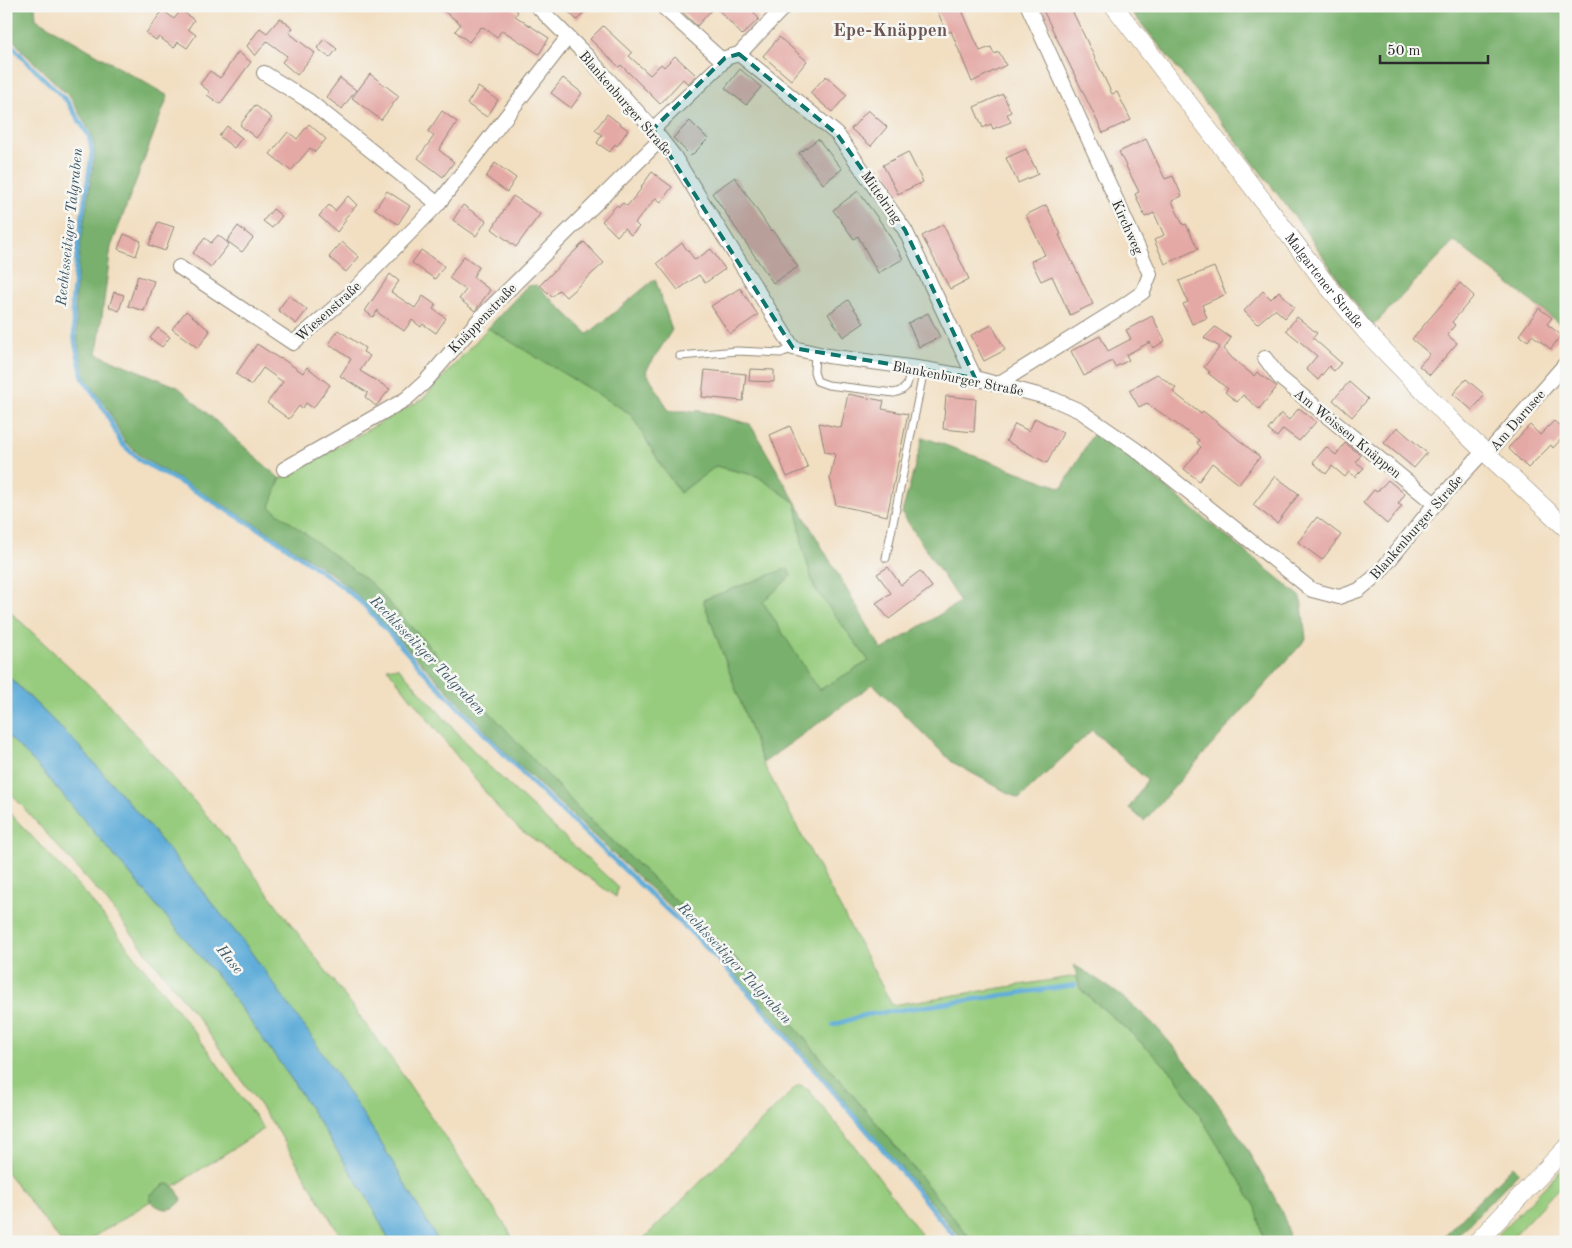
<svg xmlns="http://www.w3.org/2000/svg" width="1572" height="1248" font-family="'Old Standard TT',serif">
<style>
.green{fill:#97cc7e;stroke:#617c54}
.forest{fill:#79b06d;stroke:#526e4c}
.water{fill:#60add9;stroke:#466c82}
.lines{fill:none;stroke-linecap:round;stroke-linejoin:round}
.stream{stroke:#60add9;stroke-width:4.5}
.building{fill:#e4a9a5}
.service-casing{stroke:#8e8576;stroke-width:9}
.minor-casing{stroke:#8e8576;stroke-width:16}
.tertiary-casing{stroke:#8e8576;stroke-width:19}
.service{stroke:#fff;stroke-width:7}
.minor{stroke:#fff;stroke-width:14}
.tertiary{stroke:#fff;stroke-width:18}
.marked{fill:#0f766e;fill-opacity:0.2;stroke:#0f766e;stroke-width:4;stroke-dasharray:10 6;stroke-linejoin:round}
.labels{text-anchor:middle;stroke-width:5;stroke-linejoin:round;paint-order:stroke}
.street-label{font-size:14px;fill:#2b2b2b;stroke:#f6f6f2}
.water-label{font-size:15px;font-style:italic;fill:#3e5868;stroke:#f6f6f2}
.district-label{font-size:19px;font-weight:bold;fill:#6c5756;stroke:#f6f6f2}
</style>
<rect width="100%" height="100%" fill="#f6f6f2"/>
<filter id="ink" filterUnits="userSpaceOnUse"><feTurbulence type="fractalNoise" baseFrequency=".02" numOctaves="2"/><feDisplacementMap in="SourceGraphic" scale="10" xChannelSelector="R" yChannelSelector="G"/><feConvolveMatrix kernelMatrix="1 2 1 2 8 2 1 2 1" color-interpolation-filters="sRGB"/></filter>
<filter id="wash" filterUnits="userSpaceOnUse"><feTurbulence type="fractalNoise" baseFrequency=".0096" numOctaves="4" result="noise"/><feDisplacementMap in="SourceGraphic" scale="20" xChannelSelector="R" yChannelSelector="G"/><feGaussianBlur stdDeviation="1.12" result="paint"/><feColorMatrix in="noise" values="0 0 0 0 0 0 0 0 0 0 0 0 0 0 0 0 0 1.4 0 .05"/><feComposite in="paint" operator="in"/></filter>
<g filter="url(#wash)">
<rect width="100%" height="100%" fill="#f2dfc2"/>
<!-- green -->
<g class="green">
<polygon points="488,328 631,414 661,465 680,493 716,466 757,476 796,503 803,548 814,587 869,661 819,691 762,602 791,576 788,569 703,600 763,763 892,1005 1077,976 1080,989 1131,1033 1174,1074 1256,1207 1264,1242 973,1242 884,1132 738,960 578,808 283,518 269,507 280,479 423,399"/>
<polygon points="6,608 105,700 229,841 393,1061 509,1231 514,1242 439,1242 377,1136 246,945 150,827 78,745 6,674"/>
<polygon points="387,668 399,668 481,759 618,887 616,897 518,828 498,808"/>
<polygon points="6,734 37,765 222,982 290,1077 368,1199 390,1242 344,1242 278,1131 200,1021 104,898 6,788"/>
<polygon points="6,809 86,894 196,1034 264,1129 86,1242 61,1242 6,1171"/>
<polygon points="801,1085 808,1089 860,1153 927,1242 640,1242 797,1086"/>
<polygon points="1566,1165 1566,1180 1508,1242 1491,1242"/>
</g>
<!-- forest -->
<g class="forest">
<polygon points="6,6 35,6 36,19 168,96 111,247 97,354 178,387 280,479 270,507 372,584 578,808 738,960 884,1132 973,1242 964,1242 780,1025 700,935 514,761 355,593 333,575 264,529 144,459 124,441 108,409 85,378 78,343 75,301 80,248 95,153 92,135 70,97 24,53 6,30"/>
<polygon points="1127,6 1566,6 1566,329 1454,241 1372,327 1304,229 1246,153"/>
<polygon points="655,279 672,330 646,371 669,411 701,411 750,424 882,650 960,602 902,513 923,437 1062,488 1091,437 1097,431 1301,597 1306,639 1144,821 1129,808 1147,780 1092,730 1019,799 952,762 873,684 763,763 703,600 788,568 791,576 763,602 819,690 869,661 814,587 803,548 796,503 757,476 716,466 680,493 661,465 631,414 488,328 527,286 536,285 588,334"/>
<path d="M1074,965C1100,980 1126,998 1148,1019C1156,1026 1164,1036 1171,1044C1208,1085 1237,1131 1264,1179C1274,1196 1289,1221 1289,1242H1264L1256,1207L1174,1074L1131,1033L1080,989Z"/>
<polygon points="1513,1166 1519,1172 1451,1242 1438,1242"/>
<path d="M165,1184H170L176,1189L182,1200C172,1214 158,1210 149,1199L151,1194Z"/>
</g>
<!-- water -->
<polygon class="water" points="6,674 78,745 150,827 246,945 311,1036 377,1136 439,1242 390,1242 368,1199 290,1077 222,982 37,765 6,734"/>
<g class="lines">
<!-- stream -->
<g class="stream">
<polyline points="6,38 24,59 67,101 89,136 92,152 78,245 72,302 75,342 83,378 106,412 121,443 141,461 190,488 274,538 343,587 364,605 428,676 530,781 698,939 741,984 880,1146 959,1242"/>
<polyline points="833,1025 865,1015 1075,985"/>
</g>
</g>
<g id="blocks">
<!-- building -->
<g class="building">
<polygon points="437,6 511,6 518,12 515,16 549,38 539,54 502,30 497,37 483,27 482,28 481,27 469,42 455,31 461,24"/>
<polygon points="562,6 590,6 577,20"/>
<polygon points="676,6 715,6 697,26"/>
<polygon points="715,6 762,6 754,13 759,19 742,35"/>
<polygon points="935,6 960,6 980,51 991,47 994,54 999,52 1006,65 972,82 951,31 947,33"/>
<polygon points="1041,6 1070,6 1112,94 1117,92 1131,120 1103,133"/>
<polygon points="163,10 174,19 181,10 194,20 188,29 196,35 187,48 178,42 174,48 159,37 156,40 146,33"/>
<polygon points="280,18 293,28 289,33 315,53 297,75 282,62 287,56 267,41 255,56 247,46 260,28 267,33"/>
<polygon points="603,26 632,53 629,56 650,75 661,64 664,67 675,56 696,75 688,84 683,79 660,104 621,65 619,67 590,39"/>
<polygon points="779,37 807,61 791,80 763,56"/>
<polygon points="324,39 337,49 330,58 317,48"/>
<polygon points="238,52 251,62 220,104 207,95 210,92 200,84 210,71 220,78 221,77"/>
<polygon points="740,69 761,87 746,105 725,88"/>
<polygon points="370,74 399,96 381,120 352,98"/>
<polygon points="826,76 847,95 832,112 810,93"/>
<polygon points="340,78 356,90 342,109 326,97"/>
<polygon points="563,78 582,93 571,108 551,93"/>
<polygon points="478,87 498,100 487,117 467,104"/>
<polygon points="1003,94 1011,112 1007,114 1011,122 993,129 991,124 983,128 974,107"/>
<polygon points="255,105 272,118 256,138 240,125"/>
<polygon points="868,110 887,127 871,146 851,129"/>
<polygon points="442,111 457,122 439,150 454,162 443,177 418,158 434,136 428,132"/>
<polygon points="607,114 628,130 617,146 615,144 610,152 597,143 602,135 595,130"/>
<polygon points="690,121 708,139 691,156 673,138"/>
<polygon points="309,124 326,139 315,152 310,148 291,171 270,154 288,132 297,139"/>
<polygon points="227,126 242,138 234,148 219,136"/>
<polygon points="818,139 842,169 823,184 799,153"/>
<polygon points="1146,139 1165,179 1173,176 1182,196 1172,201 1183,225 1186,224 1198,249 1165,264 1154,240 1164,235 1154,213 1145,217 1135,194 1139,192 1119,152"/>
<polygon points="1026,149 1038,174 1018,183 1006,158"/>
<polygon points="908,152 923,182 898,194 883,165"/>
<polygon points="495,163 516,178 507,192 486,177"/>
<polygon points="652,172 672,187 661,202 656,198 635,223 639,227 631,235 624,228 617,236 602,221 617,205 619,207 623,203 627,206 642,188 641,187"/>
<polygon points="735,177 771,231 773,230 798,267 773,283 712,193"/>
<polygon points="387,191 410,206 398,224 375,209"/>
<polygon points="858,191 885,228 903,259 878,273 858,236 854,239 833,210"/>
<polygon points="348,196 357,205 344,219 346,220 337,232 319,216 329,205 335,211"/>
<polygon points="513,196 540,214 516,247 492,229"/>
<polygon points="463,205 486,221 476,236 453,220"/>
<polygon points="1046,205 1061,234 1059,235 1093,304 1070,315 1052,276 1041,281 1031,261 1045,255 1026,215"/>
<polygon points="273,209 282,216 272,228 263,221"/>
<polygon points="158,222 174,227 165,251 149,245"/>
<polygon points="943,224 969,279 950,289 922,236"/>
<polygon points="238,226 253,238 242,252 227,241"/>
<polygon points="124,234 141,241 136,256 118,249"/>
<polygon points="218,235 229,244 211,267 193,253 205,238 211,243"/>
<polygon points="342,242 359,257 346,272 329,257"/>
<polygon points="584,242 604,263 566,297 559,290 552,297 540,285"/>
<polygon points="682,243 695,260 711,249 725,269 705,283 699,275 678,290 657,263"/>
<polygon points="421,250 444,266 435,279 412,263"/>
<polygon points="464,256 479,267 473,277 490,290 475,311 459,299 466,290 449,278"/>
<polygon points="1214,267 1226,294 1202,305 1207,318 1192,324 1183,304 1188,302 1179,281"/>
<polygon points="390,274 399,281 391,292 415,308 423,296 436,305 433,309 446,318 436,333 423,324 421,327 412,320 404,331 377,312 378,310 373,317 365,311"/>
<polygon points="138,276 154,281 144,311 128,306"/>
<polygon points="1460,283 1474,296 1452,322 1455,325 1447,335 1457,343 1430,375 1419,366 1430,354 1412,339"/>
<polygon points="740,288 758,315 730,334 711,306"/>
<polygon points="1263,291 1271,299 1279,291 1294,307 1285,318 1275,309 1257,324 1244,311"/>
<polygon points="114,292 124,295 119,311 109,307"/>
<polygon points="289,295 307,310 296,324 278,310"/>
<polygon points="848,300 864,323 843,337 828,314"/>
<polygon points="1539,308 1552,318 1547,324 1561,335 1551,349 1532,335 1528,341 1519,335"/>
<polygon points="186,311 210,331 198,348 172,329"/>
<polygon points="928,313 940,337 919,347 908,323"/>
<polygon points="1152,316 1165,341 1153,348 1150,342 1126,355 1129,360 1115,367 1112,361 1084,376 1071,351 1100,336 1108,351 1131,339 1126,330"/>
<polygon points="1297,317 1317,333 1313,338 1341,363 1334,371 1329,366 1318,380 1306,369 1317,356 1286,330"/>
<polygon points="992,325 1005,350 984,361 971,335"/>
<polygon points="1215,327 1231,338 1224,349 1232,358 1254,376 1257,372 1277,387 1259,409 1243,395 1237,402 1225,392 1228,389 1208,373 1210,372 1204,367 1220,347 1204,338"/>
<polygon points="158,328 170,337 162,347 150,338"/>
<polygon points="338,330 365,348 363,352 370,356 360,371 390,389 376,406 365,397 368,393 340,376 351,359 329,344"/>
<polygon points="257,344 280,359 281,358 303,373 307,367 330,385 313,408 306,403 302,409 299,406 289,419 267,403 283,382 263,368 251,385 236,374"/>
<polygon points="750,369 774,370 774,382 749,381"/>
<polygon points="705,370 746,374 743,401 702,397"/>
<polygon points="1157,374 1176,388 1173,392 1201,414 1203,411 1260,457 1239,484 1212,463 1199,481 1184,469 1201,447 1197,443 1199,440 1147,403 1139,407 1129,390"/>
<polygon points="1466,379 1485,395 1472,410 1453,394"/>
<polygon points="1349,382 1368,399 1352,417 1333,400"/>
<polygon points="848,394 884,401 882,409 908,414 887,516 836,505 830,478 835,454 825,452 819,423 841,428"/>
<polygon points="946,396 976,399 974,432 943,429"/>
<polygon points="1299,408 1316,422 1299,441 1283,429 1277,437 1268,430 1281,413 1289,420"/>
<polygon points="1035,418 1063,433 1047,463 1006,441 1015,424 1029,431"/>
<polygon points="1554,421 1566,432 1566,434 1553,448 1551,445 1528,468 1508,448 1530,425 1540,435"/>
<polygon points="790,426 808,468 787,477 770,435"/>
<polygon points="1397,427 1427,453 1414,468 1384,443"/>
<polygon points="1345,443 1361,455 1356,462 1364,468 1355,477 1349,472 1345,477 1332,466 1326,474 1313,462 1326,447 1336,455"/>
<polygon points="1275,476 1299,494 1277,523 1253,505"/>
<polygon points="1388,480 1405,494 1398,504 1402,506 1387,524 1363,503 1374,490 1377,492"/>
<polygon points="1317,517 1341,535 1322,560 1298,542"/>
<polygon points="888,567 901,585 920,571 932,587 889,619 876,603 891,593 877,574"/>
</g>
</g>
</g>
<g filter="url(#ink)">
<use href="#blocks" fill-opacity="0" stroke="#8e8576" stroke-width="1"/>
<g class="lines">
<!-- service casing -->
<g class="service-casing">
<g id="service">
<path d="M815,353L814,372L817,381L828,385L894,393C910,389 908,382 910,367"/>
<polyline points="680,356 737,351 781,353 793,348"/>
<polyline points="886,558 924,369"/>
</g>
</g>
<!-- minor casing -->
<g class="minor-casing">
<g id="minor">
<polyline points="537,6 587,56 653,129 674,156 793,348 828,356 924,369 975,378 1053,399 1080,411 1135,449 1312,590 1339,597 1359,590 1379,573 1435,504 1484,451"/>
<polyline points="662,6 723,61"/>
<polyline points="739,54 837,134 905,230 975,378"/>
<polyline points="264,73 309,101 438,204"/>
<polyline points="653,129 720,65 725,58 739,54 785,6"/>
<polyline points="179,267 293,343 349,295 438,204 568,37"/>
<polyline points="1265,358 1279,377 1435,504"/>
<polyline points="998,384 1123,306 1143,292 1150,274 1028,6"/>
<polyline points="1487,454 1566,363"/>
<polyline points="284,469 406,399 425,382 482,316 660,140"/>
</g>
</g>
<!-- tertiary casing -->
<g class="tertiary-casing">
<g id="tertiary">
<path id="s1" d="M1114,6L1238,168L1326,284L1368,334L1456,425L1566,528"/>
<polyline points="1477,1242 1566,1148"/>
</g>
</g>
<!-- service -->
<use href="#service" class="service"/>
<!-- minor -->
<use href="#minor" class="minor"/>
<!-- tertiary -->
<use href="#tertiary" class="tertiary"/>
</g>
</g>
<!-- marked area -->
<path class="marked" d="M739,54L837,134L905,230L975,378L793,348L653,129L725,58Z"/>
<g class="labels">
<!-- street labels -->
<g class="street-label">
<text transform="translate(626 103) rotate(49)" y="5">Blankenburger Straße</text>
<text transform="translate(882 197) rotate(55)" y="5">Mittelring</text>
<text transform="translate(1128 227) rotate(66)" y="5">Kirchweg</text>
<text dy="5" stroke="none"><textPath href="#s1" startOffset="346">Malgartener Straße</textPath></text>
<text transform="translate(328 311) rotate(-42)" y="5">Wiesenstraße</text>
<text transform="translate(482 318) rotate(-46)" y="5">Knäppenstraße</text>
<text transform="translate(958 378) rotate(11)" y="5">Blankenburger Straße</text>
<text transform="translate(1517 420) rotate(-49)" y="5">Am Darnsee</text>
<text transform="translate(1348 433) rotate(39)" y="5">Am Weissen Knäppen</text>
<text transform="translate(1416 527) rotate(-49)" y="5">Blankenburger Straße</text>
</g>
<!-- water labels -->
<g class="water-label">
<text transform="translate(69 227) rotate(-84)" y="5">Rechtsseitiger Talgraben</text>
<text transform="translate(428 655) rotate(46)" y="5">Rechtsseitiger Talgraben</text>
<text transform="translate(230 959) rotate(51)" y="5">Hase</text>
<text transform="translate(735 963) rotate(47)" y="5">Rechtsseitiger Talgraben</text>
</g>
<!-- district labels -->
<g class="district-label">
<text x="890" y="36">Epe-Knäppen</text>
</g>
</g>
<!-- margin -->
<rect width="1572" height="1248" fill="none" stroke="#f6f6f2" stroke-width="25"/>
<!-- scale -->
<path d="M1380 55v8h108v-8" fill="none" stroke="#2b2b2b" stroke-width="2.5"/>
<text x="1387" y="55" font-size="15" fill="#2b2b2b" stroke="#f6f6f2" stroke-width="4" paint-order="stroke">50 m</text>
</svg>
